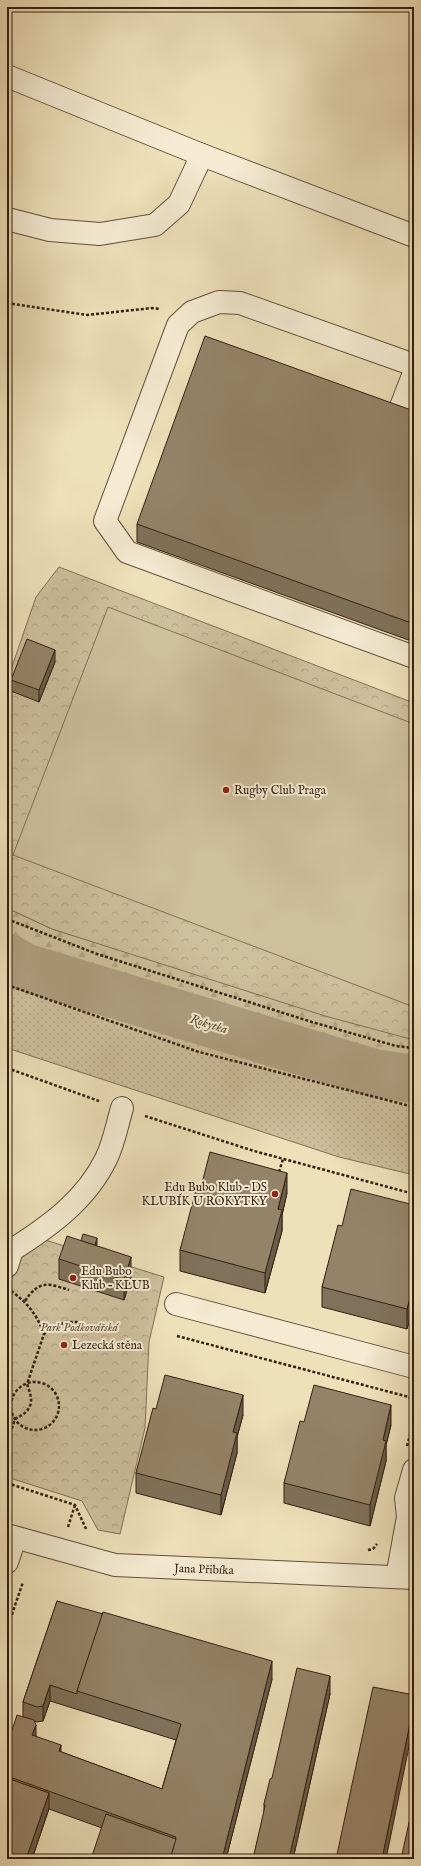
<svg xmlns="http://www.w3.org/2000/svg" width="421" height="1866" font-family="'IM FELL English',serif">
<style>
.grass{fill:url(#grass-dots);stroke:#816f58}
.forest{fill:url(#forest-firs);stroke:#816f58}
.park{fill:url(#park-crowns);stroke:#816f58}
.pitch{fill:#cebf9d;stroke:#816f58}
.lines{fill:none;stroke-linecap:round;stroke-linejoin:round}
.river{stroke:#af9e80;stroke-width:48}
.minor-casing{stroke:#624f3c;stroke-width:24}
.path{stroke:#341f12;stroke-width:2.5;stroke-dasharray:3 2;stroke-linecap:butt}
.minor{stroke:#f4ebd2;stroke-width:22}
.wall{fill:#80715a;stroke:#341f12;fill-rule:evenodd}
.shaded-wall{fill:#685c4a;stroke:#341f12}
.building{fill:#958369;stroke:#341f12}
.poi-dot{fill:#8f2418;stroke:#f4ebd2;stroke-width:1.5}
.labels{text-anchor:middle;stroke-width:4;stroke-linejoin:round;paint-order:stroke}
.poi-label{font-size:12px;fill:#341f12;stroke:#f4ebd2;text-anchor:start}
.park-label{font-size:12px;font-style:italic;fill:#624f3c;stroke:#f4ebd2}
.street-label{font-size:12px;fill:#341f12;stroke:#f4ebd2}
.water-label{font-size:13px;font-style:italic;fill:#5f4b38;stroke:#f4ebd2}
</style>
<defs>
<pattern id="grass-dots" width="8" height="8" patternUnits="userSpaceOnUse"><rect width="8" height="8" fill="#cebf9d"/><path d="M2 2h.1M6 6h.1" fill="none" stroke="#b2a486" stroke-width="1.8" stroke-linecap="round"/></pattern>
<pattern id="forest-firs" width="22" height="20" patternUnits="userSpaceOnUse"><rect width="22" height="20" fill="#cebf9d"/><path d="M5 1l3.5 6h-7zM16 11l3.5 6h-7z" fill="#b2a486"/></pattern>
<pattern id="park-crowns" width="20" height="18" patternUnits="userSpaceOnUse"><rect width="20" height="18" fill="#cebf9d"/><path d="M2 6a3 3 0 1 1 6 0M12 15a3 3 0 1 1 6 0" fill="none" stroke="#b2a486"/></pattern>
</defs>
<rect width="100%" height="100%" fill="#eee0b9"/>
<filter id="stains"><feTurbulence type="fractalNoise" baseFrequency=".005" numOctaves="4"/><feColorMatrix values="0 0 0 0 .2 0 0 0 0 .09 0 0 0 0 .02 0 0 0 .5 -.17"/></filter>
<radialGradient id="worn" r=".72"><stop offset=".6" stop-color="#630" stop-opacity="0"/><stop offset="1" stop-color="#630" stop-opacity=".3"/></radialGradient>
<!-- grass -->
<polygon class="grass" points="7,972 42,988 388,1089 414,1094 414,1175 339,1157 7,1048"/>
<!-- forest -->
<polygon class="forest" points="7,908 52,929 414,1039 414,1094 388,1089 42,988 7,972"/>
<!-- park -->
<g class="park">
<polygon points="59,567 414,703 414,1040 325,1016 52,929 7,908 7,681 36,597"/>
<polygon points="26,1234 164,1277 149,1342 145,1428 120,1534 98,1530 82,1501 7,1477 7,1293"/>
</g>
<!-- pitch -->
<polygon class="pitch" points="108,607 414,724 414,1007 13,855"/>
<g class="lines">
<!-- river -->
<polyline class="river" points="7,957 24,967 374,1073 414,1079"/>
<!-- minor casing -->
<g class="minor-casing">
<g id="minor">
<polyline points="7,76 202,155 414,236"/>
<polyline points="7,219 50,230 100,234 155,225 179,204 202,155"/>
<polyline points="414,365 240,303 219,302 192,312 178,325 105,521 127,552 414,657"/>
<polyline points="395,422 414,373"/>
<path d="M7,1266L12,1250C50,1226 86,1200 106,1159C114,1143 117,1125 122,1108"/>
<polyline points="176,1304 414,1367"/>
<polyline points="7,1535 115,1565 414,1578"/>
<polyline points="7,1562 15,1538"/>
<polyline points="397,1577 408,1517 406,1498 414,1470"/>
</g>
</g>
<!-- path -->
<g class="path">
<polyline points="7,303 87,315 152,308 160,309"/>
<polyline points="7,919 97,954 312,1022 396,1046 414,1048"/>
<polyline points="7,985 199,1052 414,1107"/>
<polyline points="7,1068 99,1101"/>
<polyline points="145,1116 254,1151 414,1194"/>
<polyline points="279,1172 283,1159"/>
<path d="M11,1291C28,1303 37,1315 44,1334"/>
<path d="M25,1301C39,1280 48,1283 69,1290"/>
<polyline points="177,1336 409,1397 414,1405"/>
<circle cx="35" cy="1406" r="24"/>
<path d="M7,1443L15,1419C33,1410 34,1402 27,1384L44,1334L56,1326L66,1322H77L96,1332"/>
<polyline points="407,1446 414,1420"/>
<polyline points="7,1483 75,1505 87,1531"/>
<polyline points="68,1527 75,1505"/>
<polyline points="368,1550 373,1549 377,1544"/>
<polyline points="7,1629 23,1582"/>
</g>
<!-- minor -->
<use href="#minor" class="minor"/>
</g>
<!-- wall -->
<g class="wall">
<polygon points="414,411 414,642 137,542 137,524"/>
<polygon points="55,662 39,702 11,691 11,680"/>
<polygon points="201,1187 287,1193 282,1215 282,1231 265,1293 180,1271 180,1250"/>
<polygon points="414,1205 414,1303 407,1329 322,1307 322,1287 342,1226"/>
<polygon points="81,1241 97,1244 96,1246 131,1277 124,1300 59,1279 59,1259"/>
<polygon points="156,1409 243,1415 237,1437 237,1453 221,1515 136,1493 136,1473"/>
<polygon points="304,1422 391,1425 386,1445 386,1461 370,1526 284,1503 284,1483"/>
<path d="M57,1601L272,1679L226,1859L102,1828L49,1809L32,1859H7V1745L23,1717V1702ZM50,1701L176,1740L162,1789L61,1752L36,1737L34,1721L37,1722L43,1721Z"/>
<polygon points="330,1694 293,1859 253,1859 264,1813 264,1804 272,1778"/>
</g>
<!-- shaded-wall -->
<g class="shaded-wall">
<polygon points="55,650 55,662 39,702 39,690"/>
<polygon points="287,1173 287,1193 282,1215 282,1231 265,1293 265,1273 278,1209"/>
<polygon points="97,1238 97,1244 94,1254 94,1247"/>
<polygon points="131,1257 131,1277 124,1300 124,1280"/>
<polygon points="414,1283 414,1303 407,1329 407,1309"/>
<polygon points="243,1395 243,1415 237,1437 237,1453 221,1515 221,1495 233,1432"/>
<polygon points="391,1405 391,1425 386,1445 386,1461 370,1526 370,1505 383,1440"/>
<polygon points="272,1661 272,1679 226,1859 222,1859"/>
<polygon points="330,1676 330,1694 293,1859 289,1859"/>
<polygon points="50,1685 50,1701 43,1721 43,1706"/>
<polygon points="414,1704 414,1722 386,1859 382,1859"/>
<polygon points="36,1725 36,1743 32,1735"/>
<polygon points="61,1745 61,1763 59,1751"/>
<polygon points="49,1793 49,1808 32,1859 26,1859"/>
</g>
<!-- building -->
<g class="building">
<polygon points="205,336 414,411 414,624 137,524"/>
<polygon points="27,639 55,650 39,690 11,680"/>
<polygon points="210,1152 287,1173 278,1209 282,1210 265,1273 180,1250 197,1186 201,1187"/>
<polygon points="351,1189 414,1205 414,1283 407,1309 322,1287 338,1225 342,1226"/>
<polygon points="83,1234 97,1238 95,1245 81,1241"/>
<polygon points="67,1236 131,1257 124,1280 59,1259"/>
<polygon points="165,1375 243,1395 233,1432 237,1433 221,1495 136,1473 153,1408 156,1409"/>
<polygon points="314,1385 391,1405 383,1440 386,1441 370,1505 284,1483 300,1421 304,1422"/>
<polygon points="57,1601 103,1614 77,1691 77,1694 50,1685 43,1706 37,1707 23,1702"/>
<polygon points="103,1612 272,1661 222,1859 170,1859 176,1837 7,1776 7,1745 17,1715 34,1720 36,1725 32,1735 61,1745 59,1751 162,1789 181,1724 77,1691"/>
<polygon points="297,1668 330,1676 289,1859 253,1859 265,1806 264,1804 270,1779 272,1778"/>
<polygon points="373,1687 414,1695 414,1704 382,1859 336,1859"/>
<polygon points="7,1778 49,1793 26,1859 7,1859"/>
<polygon points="414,1800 414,1859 401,1859"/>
<polygon points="106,1814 176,1839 170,1859 91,1859"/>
</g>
<!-- markers -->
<g class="poi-dot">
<circle cx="226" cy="790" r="4"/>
<circle cx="275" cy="1194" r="4"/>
<circle cx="73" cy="1278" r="4"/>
<circle cx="64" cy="1345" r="4"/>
</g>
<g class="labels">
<!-- poi labels -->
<g class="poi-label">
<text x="234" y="794">Rugby Club Praga</text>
<text x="267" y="1191" text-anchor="end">Edu Bubo Klub – DS<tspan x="267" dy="14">KLUBÍK U ROKYTKY</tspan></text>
<text x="81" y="1275">Edu Bubo<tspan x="81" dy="14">Klub – KLUB</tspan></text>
<text x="72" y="1349">Lezecká stěna</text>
</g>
<!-- park labels -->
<g class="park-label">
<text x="79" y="1331">Park Podkovářská</text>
</g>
<!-- street labels -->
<g class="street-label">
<text transform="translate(204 1569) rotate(2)" y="4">Jana Přibíka</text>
</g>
<!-- water labels -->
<g class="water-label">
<text transform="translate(209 1023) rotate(17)" y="5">Rokytka</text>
</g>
</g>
<!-- margin -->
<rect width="421" height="1866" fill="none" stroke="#eee0b9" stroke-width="24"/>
<rect x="8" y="8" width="405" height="1850" fill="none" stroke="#341f12" stroke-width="2"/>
<rect x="12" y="12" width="397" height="1842" fill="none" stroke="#341f12"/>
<rect width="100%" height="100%" filter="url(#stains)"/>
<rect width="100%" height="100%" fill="url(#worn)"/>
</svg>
